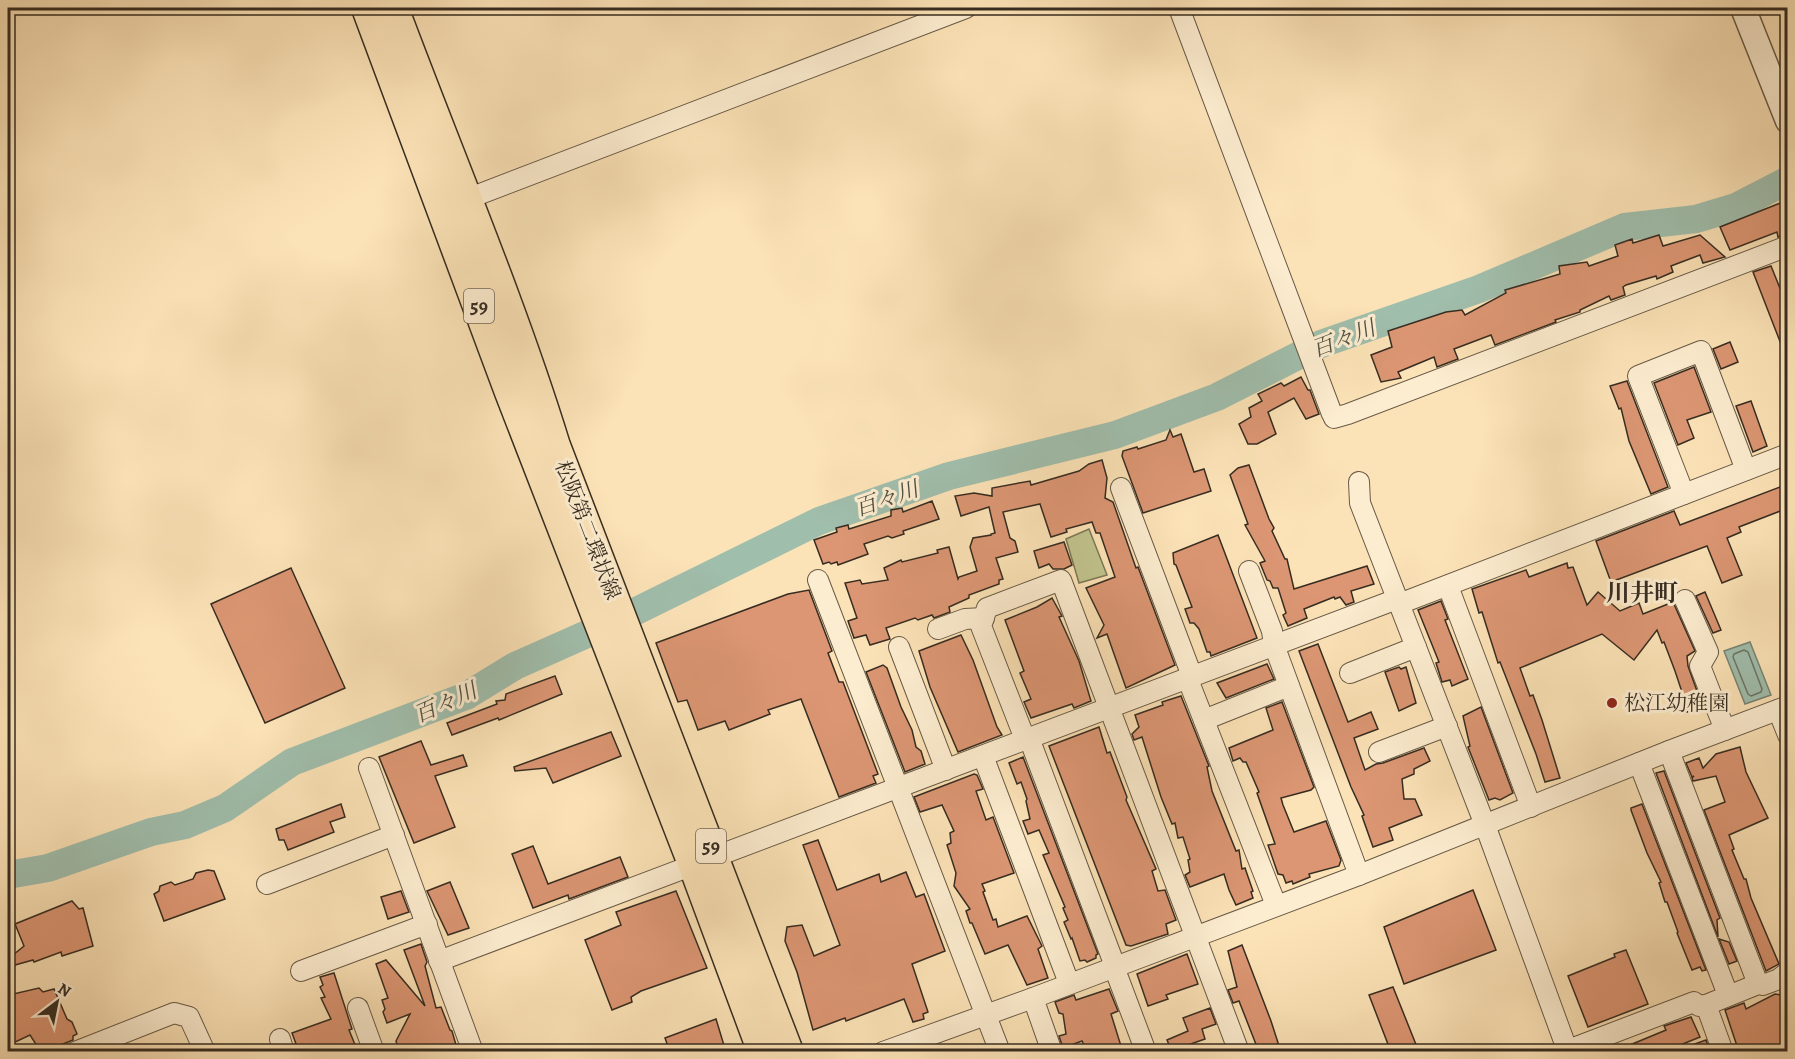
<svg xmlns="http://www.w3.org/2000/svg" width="1795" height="1059" font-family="Alegreya,'Noto Serif JP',serif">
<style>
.green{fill:#c1c38d;stroke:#7c7857;stroke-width:1.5}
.water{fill:#a0beac;stroke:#768474;stroke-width:1.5}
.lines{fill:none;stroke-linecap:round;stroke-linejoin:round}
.shore{stroke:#6b7566;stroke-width:1.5}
.river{stroke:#a0beac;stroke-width:28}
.building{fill:#dc9673;stroke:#362c21;stroke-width:1.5}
.minor-casing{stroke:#685a46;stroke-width:22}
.tertiary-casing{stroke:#685a46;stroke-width:27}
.primary-casing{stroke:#362c21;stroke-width:33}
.minor{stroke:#fdedd0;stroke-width:20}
.tertiary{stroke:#fdedd0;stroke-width:24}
.primary{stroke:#fce3b7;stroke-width:30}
.poi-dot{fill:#8f2418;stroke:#fdedd0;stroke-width:2}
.labels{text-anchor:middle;stroke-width:6;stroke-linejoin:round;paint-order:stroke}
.shield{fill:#fdedd0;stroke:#726656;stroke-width:1.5}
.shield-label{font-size:20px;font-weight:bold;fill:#362c21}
.street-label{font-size:21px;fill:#362c21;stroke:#fdedd0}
.poi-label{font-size:21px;fill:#362c21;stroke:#fdedd0;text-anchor:start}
.water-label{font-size:22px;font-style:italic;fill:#505044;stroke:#fdedd0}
.quarter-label{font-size:24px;font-weight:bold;fill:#362c21;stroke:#fdedd0}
</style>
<rect width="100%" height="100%" fill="#fce3b7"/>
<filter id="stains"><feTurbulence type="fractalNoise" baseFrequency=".00333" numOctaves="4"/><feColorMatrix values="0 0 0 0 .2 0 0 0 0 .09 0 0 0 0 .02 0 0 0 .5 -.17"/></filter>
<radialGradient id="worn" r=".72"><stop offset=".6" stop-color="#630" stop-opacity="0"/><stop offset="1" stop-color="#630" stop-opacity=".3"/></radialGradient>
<!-- green -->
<polygon class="green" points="1089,529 1107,575 1079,583 1066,539"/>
<!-- water -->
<polygon class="water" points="1750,642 1771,695 1745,704 1724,651"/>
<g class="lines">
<!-- shore -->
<polygon class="shore" points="1744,650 1748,652 1762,689 1761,692 1751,696 1748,694 1733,657 1734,654"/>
<!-- river -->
<polyline class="river" points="8,875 48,868 151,832 185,825 225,808 292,762 466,696 515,666 614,622 819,521 949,476 1115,435 1217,397 1321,344 1479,289 1625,227 1696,219 1736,207 1788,180"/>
</g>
<!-- building -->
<g class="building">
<polygon points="1788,200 1788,234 1778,237 1777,232 1730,250 1720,227"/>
<polygon points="1659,235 1663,246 1700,235 1725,257 1703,263 1700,255 1671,266 1673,272 1657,279 1656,276 1626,285 1623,287 1625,295 1611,300 1609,296 1580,310 1580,312 1555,320 1556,322 1495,345 1491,335 1454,349 1458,359 1437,367 1434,357 1398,372 1401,378 1381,382 1371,355 1392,347 1388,331 1446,312 1462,310 1465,315 1506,293 1505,290 1560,274 1559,266 1587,262 1589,266 1618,256 1615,245 1632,239 1633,243"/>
<polygon points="1771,266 1788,308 1786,357 1753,272"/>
<polygon points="1730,342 1738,362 1721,369 1713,349"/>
<polygon points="1694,367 1711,412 1687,420 1694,438 1678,445 1654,383"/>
<polygon points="1301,377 1308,390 1310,390 1319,414 1306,419 1294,398 1268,412 1276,434 1257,444 1248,444 1239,424 1251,417 1249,408 1262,401 1258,394 1281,383 1284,386"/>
<polygon points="1627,381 1668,487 1651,494 1629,441 1621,408 1619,409 1610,386"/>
<polygon points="1751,401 1767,446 1753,452 1736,406"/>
<polygon points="1170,430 1173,437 1181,434 1194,472 1204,469 1211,491 1143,513 1122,456 1123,451 1137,447 1138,449 1166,440"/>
<polygon points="1102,460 1107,478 1105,498 1113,502 1136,568 1138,567 1175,665 1126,688 1107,634 1097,638 1104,625 1086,588 1115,577 1100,533 1096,533 1092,522 1066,529 1067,532 1051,537 1040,504 1003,512 1010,538 1015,541 1018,552 996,558 1003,579 999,580 999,584 969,595 969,598 949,607 950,612 934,618 932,615 918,620 915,618 886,628 890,639 870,645 866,635 854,638 848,621 857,618 845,583 860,580 862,584 888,580 884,568 901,560 902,562 938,553 937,550 949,547 958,579 959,577 977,571 970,547 973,538 991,535 991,534 995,533 989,507 961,516 955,496 974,493 992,496 992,488 1030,481 1031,485 1079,471 1089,464"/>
<polygon points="1249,465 1269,519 1274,528 1272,531 1285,559 1287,559 1294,589 1367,566 1374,584 1351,591 1354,602 1346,605 1340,597 1335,599 1334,597 1304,609 1307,618 1288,626 1283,615 1286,613 1279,591 1278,588 1273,588 1270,581 1267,580 1260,563 1265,561 1245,525 1248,524 1230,475 1238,468"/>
<polygon points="1788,484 1788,508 1739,527 1741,532 1727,538 1742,575 1722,583 1707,546 1611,582 1596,541 1674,511 1680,525"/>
<polygon points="932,501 939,519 903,531 904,534 892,538 888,536 864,544 868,554 838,565 837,562 831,564 829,562 823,564 814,540 837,532 836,528 848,525 849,529 891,516 891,510 902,508 903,512"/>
<polygon points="1218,535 1257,638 1211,656 1210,652 1207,652 1199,629 1194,623 1190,623 1185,609 1192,607 1176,565 1174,564 1173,553"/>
<polygon points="1064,542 1072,565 1064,569 1053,569 1049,564 1039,568 1034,551"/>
<polygon points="1567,563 1568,568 1573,567 1587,605 1598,592 1620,611 1639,603 1643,614 1673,602 1695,651 1687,656 1688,666 1701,702 1697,704 1698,709 1687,712 1679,693 1682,692 1675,671 1664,642 1662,643 1657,630 1634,660 1602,634 1520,668 1530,696 1533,695 1542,720 1560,778 1545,782 1536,754 1500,662 1498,663 1482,612 1479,613 1472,589 1526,570 1529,577"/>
<polygon points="291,568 345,688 265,723 211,604"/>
<polygon points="809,590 832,651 828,653 839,682 843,682 878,774 873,776 876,783 839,797 801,699 768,710 770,714 729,730 725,721 698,730 687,700 678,702 656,643 788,594"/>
<polygon points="1705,592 1721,630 1713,633 1696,596"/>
<polygon points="1052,598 1062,616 1059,617 1079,661 1091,701 1074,708 1072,704 1031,718 1024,702 1031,699 1020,673 1024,671 1005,620 1037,607"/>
<polygon points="1441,601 1448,619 1445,620 1468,679 1452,686 1450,680 1442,682 1436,663 1439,662 1418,610"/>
<polygon points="961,635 973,660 997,727 1002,735 958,752 930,687 919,651"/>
<polygon points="1318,644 1348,722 1371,712 1378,729 1354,738 1365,770 1376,764 1383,763 1424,748 1430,761 1414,769 1414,774 1402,779 1404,799 1415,799 1422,815 1389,828 1393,840 1373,847 1362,816 1364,815 1351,787 1299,651"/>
<polygon points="1267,664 1274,679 1226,698 1217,683"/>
<polygon points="883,665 887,668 901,707 912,730 916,747 921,751 925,764 905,772 866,672"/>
<polygon points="1399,667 1401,669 1406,667 1416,703 1399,711 1385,672"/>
<polygon points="555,676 562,694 499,720 498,718 452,735 447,723 497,704 496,701 505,700 506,694"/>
<polygon points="1181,696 1209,766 1207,767 1212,791 1236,851 1239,850 1242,869 1245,868 1253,891 1251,892 1253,898 1236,905 1229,890 1224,874 1190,887 1185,875 1190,872 1188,860 1190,859 1183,837 1178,838 1175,823 1172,824 1161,797 1142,737 1134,740 1132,734 1139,727 1135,715 1163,705 1162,702"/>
<polygon points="1282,702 1314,787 1311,790 1281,798 1283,805 1294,832 1326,821 1341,860 1339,866 1309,874 1310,877 1293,884 1292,881 1286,883 1283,875 1278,874 1268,845 1275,844 1257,793 1259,792 1246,762 1243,762 1240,758 1233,761 1229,748 1273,730 1266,708"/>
<polygon points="1481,707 1513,793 1500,800 1495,798 1489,800 1468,747 1470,746 1463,716"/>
<polygon points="1099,727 1107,753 1110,752 1127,797 1126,800 1156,869 1152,871 1158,891 1165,890 1176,920 1166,924 1168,934 1131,946 1126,945 1049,746"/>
<polygon points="611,732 621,756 553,783 546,768 515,771 514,767"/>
<polygon points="421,741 431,765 463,755 467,766 435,776 455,827 414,843 379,757"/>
<polygon points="1740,747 1746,772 1768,818 1729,835 1734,849 1732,850 1744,879 1746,879 1751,898 1779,964 1766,971 1704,810 1725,802 1716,776 1693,781 1692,778 1694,776 1692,777 1686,763 1699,758 1703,768 1716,754"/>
<polygon points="1023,757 1098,954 1096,955 1096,958 1087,962 1085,960 1080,961 1072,938 1071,939 1064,922 1068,920 1063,908 1065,907 1043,855 1049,853 1039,830 1028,834 1023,821 1030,819 1026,801 1027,799 1021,782 1017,784 1009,763"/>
<polygon points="1664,771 1720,918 1717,920 1718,937 1656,773"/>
<polygon points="974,774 977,775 983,789 976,791 986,820 993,817 1014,873 982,884 985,891 983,892 993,920 996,919 998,927 1027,916 1042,946 1038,949 1048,978 1027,985 1008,945 985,954 972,923 970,923 966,911 970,909 954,886 956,873 947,845 951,843 950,833 954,831 942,805 920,812 914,797"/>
<polygon points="341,804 345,817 330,822 334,832 288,850 284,840 279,840 276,829"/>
<polygon points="1642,804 1706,970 1702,971 1700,967 1692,970 1677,933 1678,932 1667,902 1665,902 1659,883 1661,882 1647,853 1631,810 1631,808"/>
<polygon points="818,840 837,890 879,874 881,882 906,872 916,897 924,894 945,951 912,964 928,1012 923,1014 924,1019 913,1022 904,999 846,1021 845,1018 813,1030 797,972 785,941 787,927 802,925 814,956 840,945 803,845"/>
<polygon points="533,846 548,884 620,857 628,877 569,899 568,895 533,908 512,854"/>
<polygon points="208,870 214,871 225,899 164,921 154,894 159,891 160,886 171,882 175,885 193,879 196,873"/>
<polygon points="450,882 469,928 448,935 427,891"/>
<polygon points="1473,890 1496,950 1404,984 1384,927"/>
<polygon points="401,891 409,912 388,919 381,897"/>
<polygon points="676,891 707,968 641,991 631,997 632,1002 612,1010 585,940 621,925 616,912"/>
<polygon points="72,901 79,909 83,908 93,946 62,956 61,952 34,962 33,960 8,967 8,959 24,946 15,924"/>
<polygon points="1719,939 1729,942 1737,961 1729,964"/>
<polygon points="421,944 427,962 425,966 436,1008 441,1007 450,1030 452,1031 458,1052 399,1052 396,1041 410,1014 387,1023 383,1012 385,1009 382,1000 388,998 376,964 386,960 425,1006 404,950"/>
<polygon points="1242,945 1271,1021 1281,1052 1259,1052 1239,1001 1233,1003 1228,990 1237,987 1228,951"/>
<polygon points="1626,950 1648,1004 1588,1027 1568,976 1615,957 1614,954"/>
<polygon points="1187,954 1198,984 1166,995 1168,999 1148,1006 1137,974"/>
<polygon points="334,973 352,1029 349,1030 358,1052 299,1052 292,1033 331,1019 321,998 325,997 320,987 323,985 320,977"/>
<polygon points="1393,987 1419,1052 1391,1052 1369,995"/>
<polygon points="39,988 43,992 54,989 67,1019 72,1022 77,1034 73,1036 73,1040 43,1052 41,1052 30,1035 11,1044 8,1036 8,1003 13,1002 13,994"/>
<polygon points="1109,989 1118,1011 1111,1014 1121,1046 1105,1052 1087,1052 1082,1041 1063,1048 1059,1036 1066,1034 1063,1014 1059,1013 1055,1002 1074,995 1076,1000"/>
<polygon points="1775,994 1782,995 1788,1010 1788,1048 1779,1052 1739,1052 1725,1010 1744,1003 1746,1009"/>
<polygon points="1210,1008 1216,1024 1202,1029 1205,1039 1188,1045 1191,1052 1172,1052 1167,1040 1188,1031 1183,1018"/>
<polygon points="1691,1017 1700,1037 1663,1052 1613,1052 1666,1030 1664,1026"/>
<polygon points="716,1019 726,1052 670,1052 665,1038"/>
<polygon points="1706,1040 1710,1052 1678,1052 1678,1050"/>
</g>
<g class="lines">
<!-- minor casing -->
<g class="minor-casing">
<g id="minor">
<polyline points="1179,8 1332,414"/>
<polyline points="467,199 966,8"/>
<polyline points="1334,418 1348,414 1788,246"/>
<polyline points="1359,482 1360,503 1485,825 1568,1052"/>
<polyline points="1121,488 1192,676"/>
<polyline points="1684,494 1638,376 1701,351 1746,470"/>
<polyline points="1249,571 1272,631 1274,645 1359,875"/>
<polyline points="818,580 1000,1052"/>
<polyline points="1451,594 1531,807"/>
<polyline points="1685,600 1708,652 1700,666 1725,730"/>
<polyline points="1399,604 1788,454"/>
<polyline points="938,629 965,619 984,618"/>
<polyline points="899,647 946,770"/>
<polyline points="1350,673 1416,647"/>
<polyline points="1187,677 1276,905"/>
<polyline points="1778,710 1788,735"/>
<polyline points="1204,720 1289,686"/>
<polyline points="1029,738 1115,966"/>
<polyline points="1025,739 981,626 987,608 1061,580 1239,1052"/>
<polyline points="1669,751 1758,984"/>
<polyline points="1379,752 1447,726"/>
<polyline points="983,756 1069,983"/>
<polyline points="1639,763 1728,995"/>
<polyline points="369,768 473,1052"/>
<polyline points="267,884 394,835"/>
<path d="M439,961C759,842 1077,718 1397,599"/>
<polyline points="1114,967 1146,1052"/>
<polyline points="301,971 427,924"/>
<polyline points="1033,998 1052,1052"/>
<polyline points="1706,1005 1723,1052"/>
<polyline points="358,1008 374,1052"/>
<polyline points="280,1039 284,1052"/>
<polyline points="75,1052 174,1013 189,1017 205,1052"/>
<polyline points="883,1052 1033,998 1359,875 1669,751 1788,706"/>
<polyline points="1563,1052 1694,1002 1699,1006 1706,1005 1758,984 1763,985 1779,979 1788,972"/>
</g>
</g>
<!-- tertiary casing -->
<g class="tertiary-casing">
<polyline id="tertiary" points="1743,8 1788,121"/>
</g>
<!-- primary casing -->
<g class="primary-casing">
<g id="primary">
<polyline points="367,8 510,392 694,866 763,1052"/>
<path d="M393,8C447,153 509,297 555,446L788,1052"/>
</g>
</g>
<!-- minor -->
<use href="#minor" class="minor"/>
<!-- tertiary -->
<use href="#tertiary" class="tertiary"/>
<!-- primary -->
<use href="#primary" class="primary"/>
</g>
<!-- markers -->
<circle class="poi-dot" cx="1612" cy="703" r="6"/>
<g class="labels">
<!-- shield labels -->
<g class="shield">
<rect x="464" y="289" width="30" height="34" rx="4.5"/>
<rect x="696" y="829" width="30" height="34" rx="4.5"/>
</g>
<g class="shield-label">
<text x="479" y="313">59</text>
<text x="711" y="853">59</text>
</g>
<!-- street labels -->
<g class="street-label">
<text transform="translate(588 530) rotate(69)" y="7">松阪第二環状線</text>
</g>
<!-- poi labels -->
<g class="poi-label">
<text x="1624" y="710">松江幼稚園</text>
</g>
<!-- water labels -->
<g class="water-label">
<text transform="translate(1343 338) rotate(-21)" y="8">百々川</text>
<text transform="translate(886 498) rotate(-19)" y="8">百々川</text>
<text transform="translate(445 702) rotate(-24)" y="8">百々川</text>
</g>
<!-- quarter labels -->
<g class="quarter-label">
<text x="1642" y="601">川井町</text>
</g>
</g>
<!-- margin -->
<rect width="1795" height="1059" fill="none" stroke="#fce3b7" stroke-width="30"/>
<rect x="9" y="9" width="1777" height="1041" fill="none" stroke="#362c21" stroke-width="3"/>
<rect x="15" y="15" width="1765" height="1029" fill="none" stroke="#362c21" stroke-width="1.5"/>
<!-- north arrow -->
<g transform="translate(57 1002) rotate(32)" stroke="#fdedd0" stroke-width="4.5" paint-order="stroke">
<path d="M0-4.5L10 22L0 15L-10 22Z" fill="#362c21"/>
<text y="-9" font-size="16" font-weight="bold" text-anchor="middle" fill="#362c21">N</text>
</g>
<rect width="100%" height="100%" filter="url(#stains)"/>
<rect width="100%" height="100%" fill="url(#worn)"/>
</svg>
